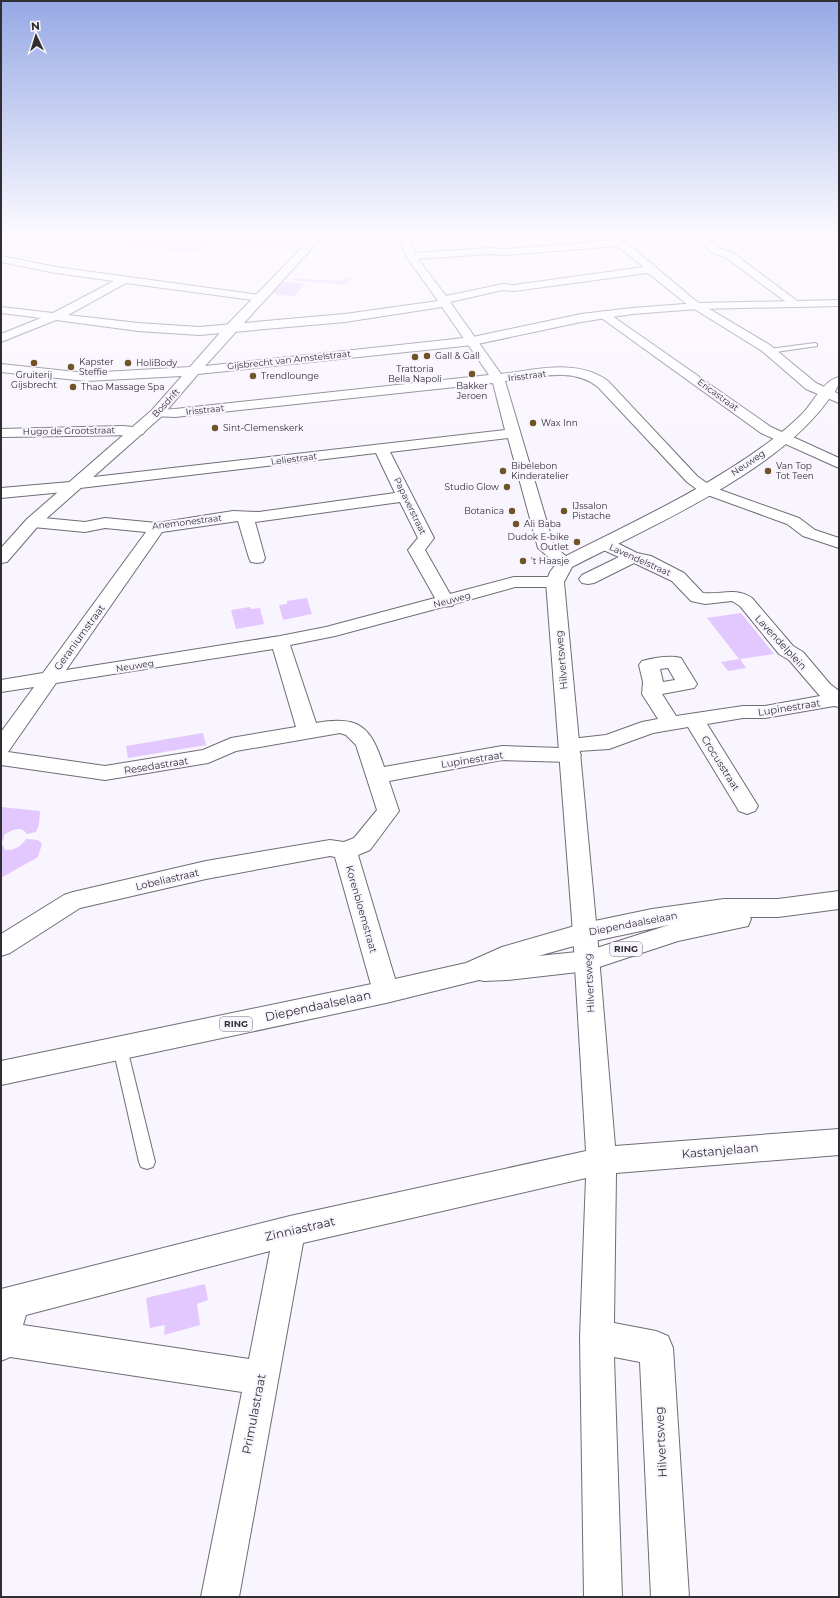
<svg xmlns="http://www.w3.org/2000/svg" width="840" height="1598" font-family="Montserrat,sans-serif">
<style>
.green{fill:#e2c8ff}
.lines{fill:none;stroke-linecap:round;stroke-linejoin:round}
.service-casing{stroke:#706c75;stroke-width:2}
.minor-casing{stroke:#706c75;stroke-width:2}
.tertiary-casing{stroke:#706c75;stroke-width:2}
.primary-casing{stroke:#706c75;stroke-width:2}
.service{fill:#fff;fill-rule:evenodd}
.minor{fill:#fff;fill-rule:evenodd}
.tertiary{fill:#fff;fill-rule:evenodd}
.primary{fill:#fff;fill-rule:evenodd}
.poi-dot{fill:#705427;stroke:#f9f5fe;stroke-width:1.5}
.labels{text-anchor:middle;stroke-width:4;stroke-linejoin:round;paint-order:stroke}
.far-poi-label{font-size:9px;fill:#302e32;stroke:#f9f5fe;text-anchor:start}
.far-street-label{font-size:9px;fill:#302e32;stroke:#f9f5fe}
.shield{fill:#f9f5fe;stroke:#6c6a6f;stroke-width:1}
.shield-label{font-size:9px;font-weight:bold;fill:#302e32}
.street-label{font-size:10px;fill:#302e32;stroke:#f9f5fe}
.near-street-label{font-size:12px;fill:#302e32;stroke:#f9f5fe}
</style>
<rect width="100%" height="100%" fill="#f9f5fe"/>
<!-- green -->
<g class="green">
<polygon points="17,235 309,235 295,250 209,243 195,253 51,238 39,242"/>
<polygon points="353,277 346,285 291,280 294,278 335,281"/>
<polygon points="283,282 305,284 294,296 272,294"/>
<polygon points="307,598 312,614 283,620 279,605 287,604 287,601"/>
<polygon points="250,607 251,609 260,608 264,624 236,629 231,610"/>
<polygon points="741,613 774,654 740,659 746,668 728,671 721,662 739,659 707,618"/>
<polygon points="203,733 206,745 128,758 126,746"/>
<path d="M1,807L40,811L39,824L36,832L27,834C21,825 12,830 4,835L3,841H1Z"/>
<path d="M26,839L38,840L42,844L38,857L1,878V845H3L5,850C14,850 21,847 26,839Z"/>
<polygon points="205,1284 208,1300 197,1304 200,1325 164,1335 165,1325 150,1328 146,1298"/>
</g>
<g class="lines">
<!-- service casing -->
<g class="service-casing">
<g id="service">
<polygon points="815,343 817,344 817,346 769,353 766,351 769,349"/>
<polygon points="120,1042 125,1044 127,1048 155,1162 153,1167 147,1169 141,1167 139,1162 113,1048 115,1044"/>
</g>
</g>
<!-- minor casing -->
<g class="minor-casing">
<g id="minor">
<path d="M398,235H408L415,253L490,248L506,249L607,241L599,235H611L628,244L696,301L770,345L816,383L839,394V403L806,389L762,351L688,305L648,273L514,291L503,290L450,302L501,374C536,370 577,358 608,381L697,476L712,487L799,518L815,530L839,538V548L803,536L787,524L702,493L687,482L598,387C572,366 536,378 505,381L554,546L574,563L572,567L566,568L560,567L538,548L508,438L390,452L434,538L425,550L450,594L514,577H555L561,578L564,582L561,586L555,587H515L454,604L452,606L443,607L335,636L290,645L316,723C360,715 371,727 384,767L502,746L560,748L559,745L562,740L606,735L642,722L658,719L642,694L643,682L639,665L642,661C654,658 669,655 681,658L697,684L694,688L662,694L676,716L743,706H765L820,696L789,660L779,654L740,606L732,601L705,604L691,601L672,581L634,563L594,583L588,584L582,583L579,579L582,575L619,557L599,548L597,544L599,540L605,539L611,540L637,553L651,556L684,573L703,593C721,595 736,587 752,598L793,646L803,652L830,684L839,691V707L834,706L765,718H743L707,724L758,806L755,811L747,814L739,811L688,727L653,733L609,749L578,751L581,755L577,760L570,762L502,760L389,781L399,811L370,850L358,855L399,992L395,999L386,1003L377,999L373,992L335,857L330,856L206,879L80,908L10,953L1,956V934L64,895L73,892L206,861L330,840L344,842L354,838L377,810L356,745L346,735L340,733L236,751L208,763L105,780L1,765V732L34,687L1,692V680L43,673L146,532L105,528L85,532L33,527L27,525L25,522L27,519L33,517L85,522L105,518L157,523L233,511L259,512L395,493L376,453L80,488L74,491L1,498V488L70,482L76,479L505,430L493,383L175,417L152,416L150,413L152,410L175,409L489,375L442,307L345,322L199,335L138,331L56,320L1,342V334L41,318L1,313V307L53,313L114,281L56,273L1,262V256L56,267L259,295L265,298L259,301L126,283L68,315L138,323L199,327L345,314L438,301L406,256ZM617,246L644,267L514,285L503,284L446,296L418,259L490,254L506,255ZM400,502L418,538L408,550L435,598L326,627L280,636L66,670L162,532L238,521L249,558L251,562L257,563L263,562L265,558L255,522ZM273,649L296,727L231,738L203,750L105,766L8,752L56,683ZM668,668L675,680L663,682L660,669Z"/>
<polygon points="693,235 704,235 721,249 733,253 800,303 794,306 790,305 725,257 713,253"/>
<polygon points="737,235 780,235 775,238 741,239 737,238"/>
<polygon points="604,311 608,313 771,427 839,458 839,468 761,433 600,317 598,315 600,313"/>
<polygon points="123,426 143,428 145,431 143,434 138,435 1,437 1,429"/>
<path d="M585,923L594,926L597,933L615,1146L839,1129V1155L616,1173L614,1323L656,1331L668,1336L673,1348L689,1597H651L640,1362L614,1357L622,1597H584L580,1337L586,1178L303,1243L239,1597H201L242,1392L10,1357L1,1361V1289L290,1216L586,1151L573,933L576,926ZM270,1251L249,1359L23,1325L26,1315Z"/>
</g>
</g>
<!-- tertiary casing -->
<g class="tertiary-casing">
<g id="tertiary">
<polygon points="314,235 324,235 205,366 473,337 581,314 632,308 698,303 839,300 839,306 698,309 632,314 581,322 473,345 198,374 162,416 39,525 7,562 1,563 1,548 27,519 152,410 182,376 86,381 1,372 1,364 86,373 190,367 226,326"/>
<polygon points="833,235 839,235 839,240 835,239"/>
<path d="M839,377C839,390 834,392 826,403C773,474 651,526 572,567L564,582L597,933L594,940L585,943L576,940L573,933L546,582L550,572L560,559C631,523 704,490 769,442C780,434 791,425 801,415C813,404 822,381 839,377Z"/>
</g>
</g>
<!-- primary casing -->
<g class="primary-casing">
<path id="primary" d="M839,891V909L778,917H750L751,919L748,926L678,941L587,971L507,980L484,981L479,980L386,1003L1,1085V1061L386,981L466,963L502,947L585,923L652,909L724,899H778ZM669,925L587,951L538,956L585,943Z"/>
</g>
<!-- service -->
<use href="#service" class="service"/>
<!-- minor -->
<use href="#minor" class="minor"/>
<!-- tertiary -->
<use href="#tertiary" class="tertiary"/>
<!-- primary -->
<use href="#primary" class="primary"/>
</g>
<!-- sky -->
<linearGradient id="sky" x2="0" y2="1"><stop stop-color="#96a9e5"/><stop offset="0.51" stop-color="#fcfaff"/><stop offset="1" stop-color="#fcfaff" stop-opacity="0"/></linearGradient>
<rect width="840" height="459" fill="url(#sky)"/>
<!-- markers -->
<g class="poi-dot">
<circle cx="427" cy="356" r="4"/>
<circle cx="415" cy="357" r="4"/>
<circle cx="34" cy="363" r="4"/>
<circle cx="128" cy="363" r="4"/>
<circle cx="71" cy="367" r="4"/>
<circle cx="472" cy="374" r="4"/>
<circle cx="253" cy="376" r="4"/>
<circle cx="73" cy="387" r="4"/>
<circle cx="533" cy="423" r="4"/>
<circle cx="215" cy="428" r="4"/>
<circle cx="503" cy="471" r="4"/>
<circle cx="768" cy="471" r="4"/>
<circle cx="507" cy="487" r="4"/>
<circle cx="512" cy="511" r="4"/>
<circle cx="564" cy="511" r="4"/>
<circle cx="516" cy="524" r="4"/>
<circle cx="577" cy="542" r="4"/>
<circle cx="523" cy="561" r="4"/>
</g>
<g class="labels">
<!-- far-poi labels -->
<g class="far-poi-label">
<text x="435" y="359">Gall &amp; Gall</text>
<text x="79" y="365">Kapster<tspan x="79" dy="10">Steffie</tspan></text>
<text x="136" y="366">HoliBody</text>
<text x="415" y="372" text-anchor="middle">Trattoria<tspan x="415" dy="10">Bella Napoli</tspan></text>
<text x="34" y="378" text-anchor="middle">Gruiterij<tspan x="34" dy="10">Gijsbrecht</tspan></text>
<text x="261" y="379">Trendlounge</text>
<text x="472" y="389" text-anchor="middle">Bakker<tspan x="472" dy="10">Jeroen</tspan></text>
<text x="81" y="390">Thao Massage Spa</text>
<text x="541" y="426">Wax Inn</text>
<text x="223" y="431">Sint-Clemenskerk</text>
<text x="511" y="469">Bibelebon<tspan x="511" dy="10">Kinderatelier</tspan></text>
<text x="776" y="469">Van Top<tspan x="776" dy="10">Tot Teen</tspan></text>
<text x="499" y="490" text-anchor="end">Studio Glow</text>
<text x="572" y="509">IJssalon<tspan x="572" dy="10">Pistache</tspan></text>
<text x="504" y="514" text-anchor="end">Botanica</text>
<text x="524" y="527">Ali Baba</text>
<text x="569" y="540" text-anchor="end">Dudok E-bike<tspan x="569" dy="10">Outlet</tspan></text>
<text x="531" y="564">'t Haasje</text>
</g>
<!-- far-street labels -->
<g class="far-street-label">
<text transform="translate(289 360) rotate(-6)" y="3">Gijsbrecht van Amstelstraat</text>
<text transform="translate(527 376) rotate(-7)" y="3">Irisstraat</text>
<text transform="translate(718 395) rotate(36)" y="3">Ericastraat</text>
<text transform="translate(166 403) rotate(-47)" y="3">Bosdrift</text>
<text transform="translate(205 410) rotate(-6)" y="3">Irisstraat</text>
<text transform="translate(69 431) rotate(-1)" y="3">Hugo de Grootstraat</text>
<text transform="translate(294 459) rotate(-7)" y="3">Leliestraat</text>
<text transform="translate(748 463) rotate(-34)" y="3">Neuweg</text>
<text transform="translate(410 506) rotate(64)" y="3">Papaverstraat</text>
<text transform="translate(187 522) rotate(-7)" y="3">Anemonestraat</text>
<text transform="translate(640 560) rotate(24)" y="3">Lavendelstraat</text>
<text transform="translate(452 600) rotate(-15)" y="3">Neuweg</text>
<text transform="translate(135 666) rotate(-9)" y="3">Neuweg</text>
</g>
<!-- shield labels -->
<g class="shield">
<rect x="610" y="942" width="32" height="14" rx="3"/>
<rect x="220" y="1017" width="32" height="14" rx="3"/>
</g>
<g class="shield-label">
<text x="626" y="952">RING</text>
<text x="236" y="1027">RING</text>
</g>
<!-- street labels -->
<g class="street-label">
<text transform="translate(79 637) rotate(-54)" y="4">Geraniumstraat</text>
<text transform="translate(781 642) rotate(47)" y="4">Lavendelplein</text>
<text transform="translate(561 660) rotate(-95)" y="4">Hilvertsweg</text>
<text transform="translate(789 707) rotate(-9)" y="4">Lupinestraat</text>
<text transform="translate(472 759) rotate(-9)" y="4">Lupinestraat</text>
<text transform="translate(721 763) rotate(58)" y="4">Crocusstraat</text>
<text transform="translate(156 765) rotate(-9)" y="4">Resedastraat</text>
<text transform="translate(167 879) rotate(-13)" y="4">Lobeliastraat</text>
<text transform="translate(362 909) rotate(74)" y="4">Korenbloemstraat</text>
<text transform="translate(633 923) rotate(-11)" y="4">Diependaalselaan</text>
<text transform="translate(589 983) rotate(-93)" y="4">Hilvertsweg</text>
</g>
<!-- near-street labels -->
<g class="near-street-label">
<text transform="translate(318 1006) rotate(-12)" y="4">Diependaalselaan</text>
<text transform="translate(720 1151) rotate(-5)" y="4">Kastanjelaan</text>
<text transform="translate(300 1229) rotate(-13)" y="4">Zinniastraat</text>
<text transform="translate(254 1414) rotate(-79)" y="4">Primulastraat</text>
<text transform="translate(661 1442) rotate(-93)" y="4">Hilvertsweg</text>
</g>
</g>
<!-- border -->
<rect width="840" height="1598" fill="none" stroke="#302e32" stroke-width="4"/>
<!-- north arrow -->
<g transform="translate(36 36) rotate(356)" stroke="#f9f5fe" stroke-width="3" paint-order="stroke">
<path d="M0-3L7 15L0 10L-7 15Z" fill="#302e32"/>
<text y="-6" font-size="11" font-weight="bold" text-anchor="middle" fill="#302e32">N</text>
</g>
</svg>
